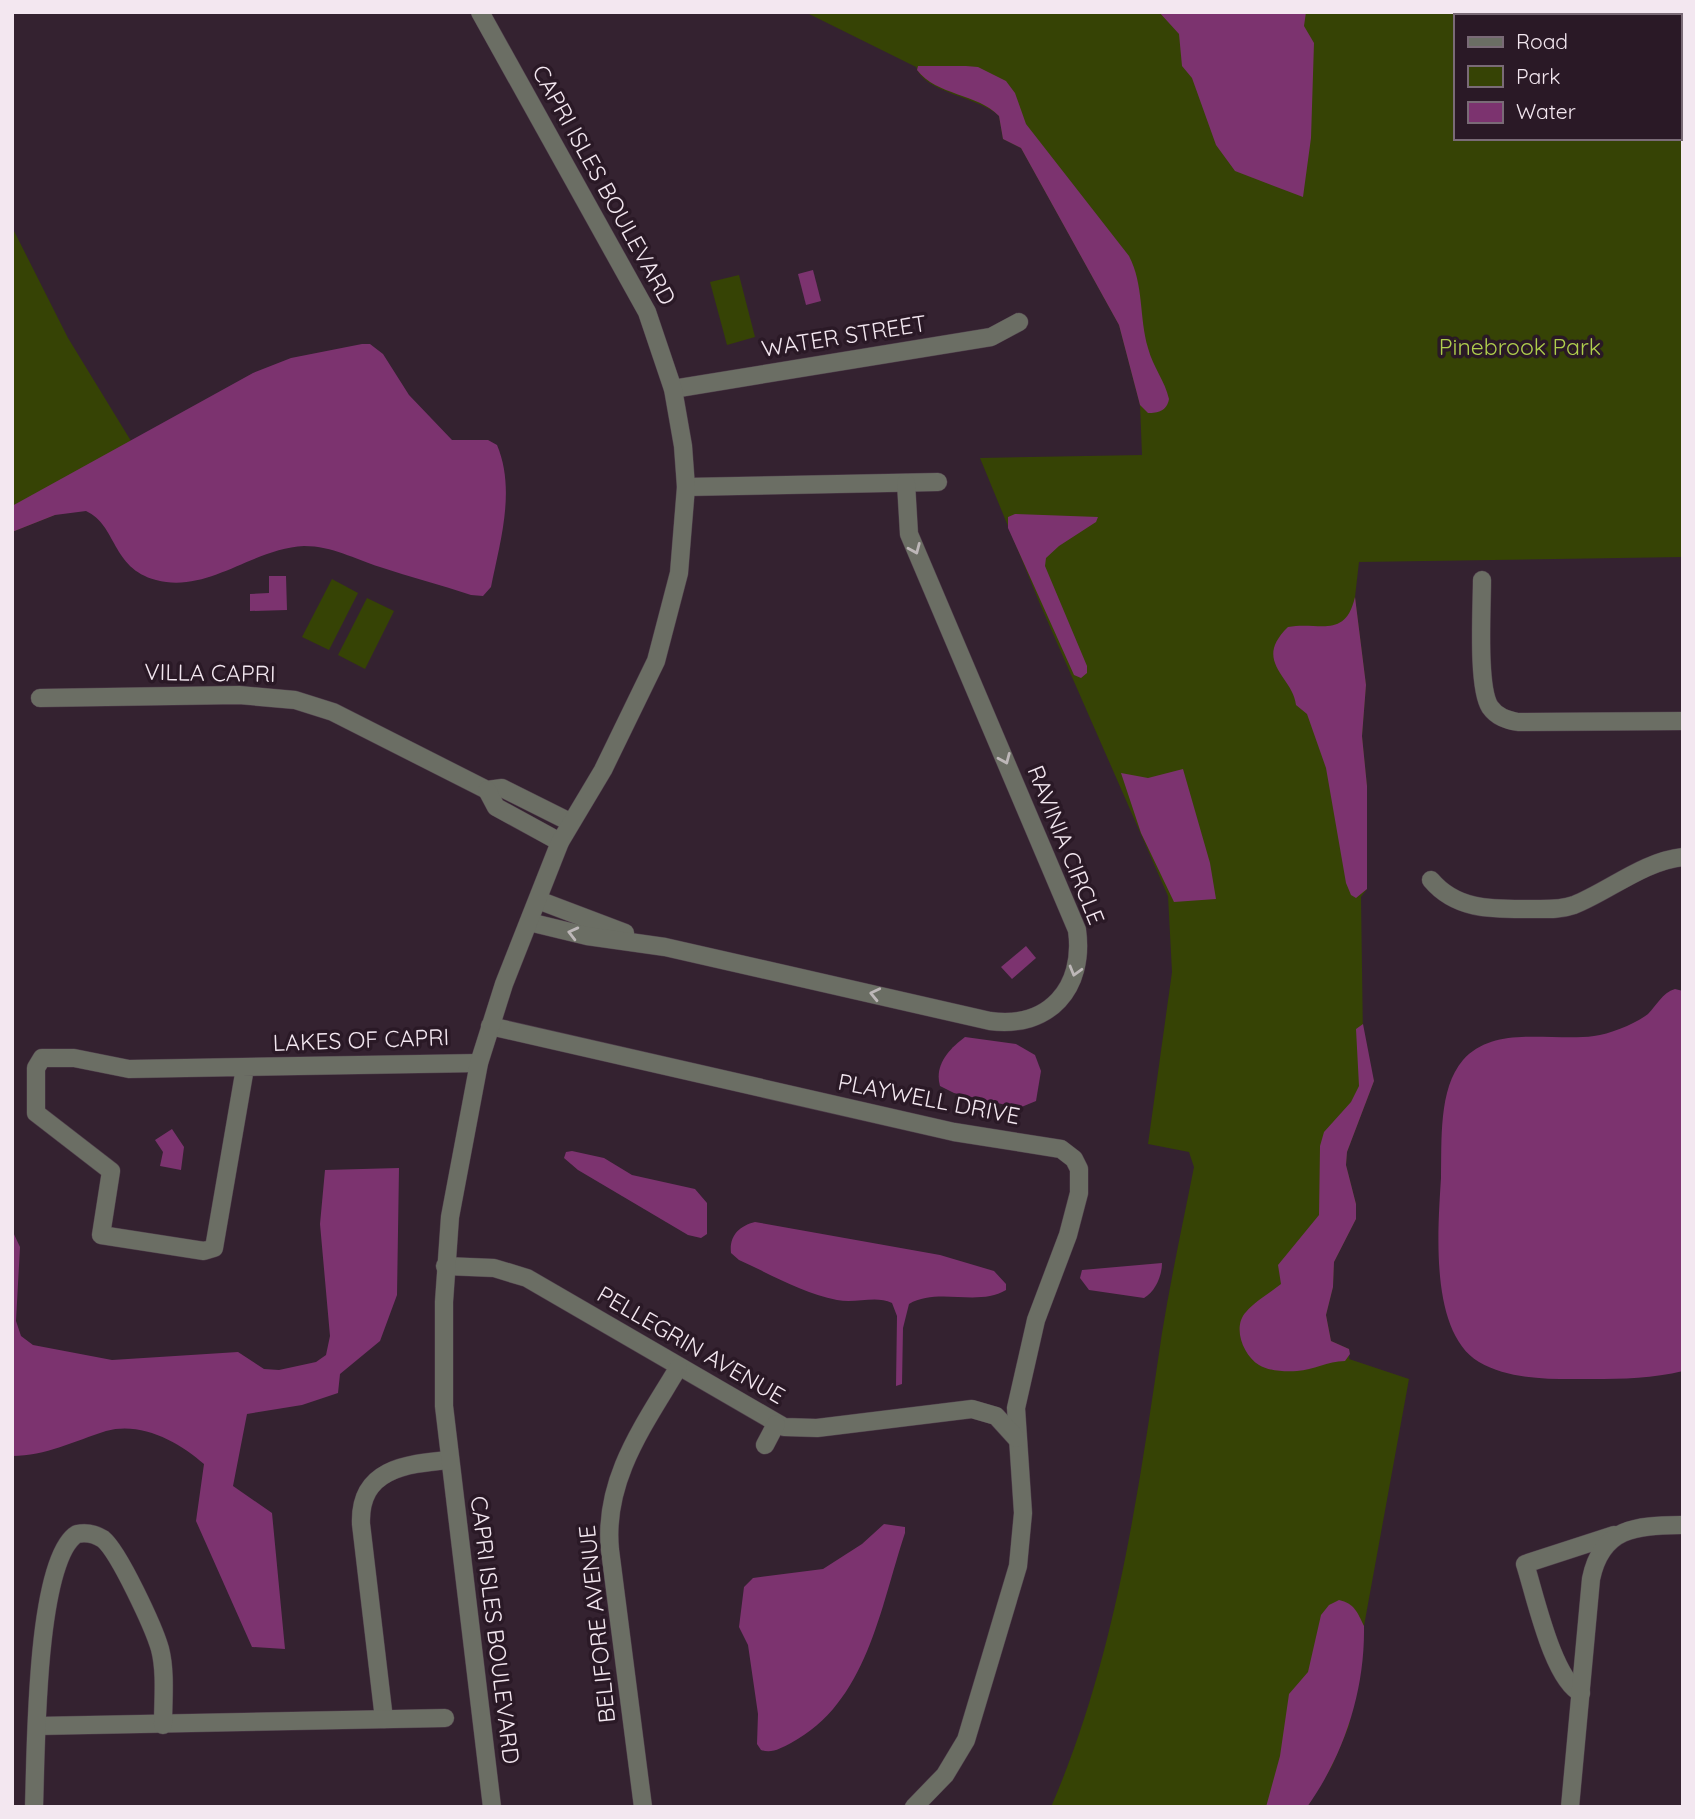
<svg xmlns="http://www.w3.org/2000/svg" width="1695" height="1819" font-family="Quicksand,sans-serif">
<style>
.green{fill:#364305;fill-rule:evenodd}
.water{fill:#7c336f}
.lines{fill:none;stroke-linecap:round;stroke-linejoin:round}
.minor-casing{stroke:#4f3e4b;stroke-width:19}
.tertiary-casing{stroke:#4f3e4b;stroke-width:19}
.minor{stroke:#6b6e64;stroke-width:18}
.tertiary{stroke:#6b6e64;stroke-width:18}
.oneway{stroke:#bdb7b8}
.labels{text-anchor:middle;stroke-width:7;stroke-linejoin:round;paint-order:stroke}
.street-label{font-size:23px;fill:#f3e7f0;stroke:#2a1926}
.park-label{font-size:23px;fill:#afce4d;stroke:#2a1926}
</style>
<rect width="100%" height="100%" fill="#342230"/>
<!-- green -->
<g class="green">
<path d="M805,12H1683V557L1359,562L1355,597L1366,685L1362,736L1367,786V889L1361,897L1363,1038L1374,1081L1347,1152L1346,1165L1356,1204V1219L1334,1262L1333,1287L1326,1315L1331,1341L1349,1349V1359L1409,1379L1364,1626L1349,1726L1332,1766L1307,1807H1051C1116,1657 1138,1494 1162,1333C1171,1278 1183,1222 1194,1167L1189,1152L1148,1144L1172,972L1168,896L1040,604L980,458L1142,455L1140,405L1119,325L1021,148L1003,139L999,116C980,97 924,93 916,67ZM1455,16H1679V138H1455Z"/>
<polygon points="12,227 68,338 131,441 55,515 12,532"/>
<polygon points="739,275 755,337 727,345 710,282"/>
<polygon points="332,579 358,593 329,650 302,637"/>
<polygon points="367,598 394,611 365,669 338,655"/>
</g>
<!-- water -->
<g class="water">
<polygon points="1159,12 1306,12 1304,26 1314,43 1311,138 1303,197 1235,171 1216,145 1192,78 1182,66 1179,34"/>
<path d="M966,66L978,67L1006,81L1015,93L1026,124L1129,256C1144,285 1139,317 1148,348C1153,367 1165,381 1169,399C1167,411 1158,413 1148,413L1140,405L1119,325L1021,148L1003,139L999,116C977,93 937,96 917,70L918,66Z"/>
<polygon points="813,270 821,301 806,305 798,274"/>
<path d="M362,344H370L383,354L409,395L452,440H488L497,445C516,490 500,542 491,587L483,596L471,595C441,585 410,577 380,567C354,559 333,546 304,546C253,548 208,594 156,580C111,568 117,525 86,511L55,515L12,532V506L253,373L291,358Z"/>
<polygon points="1015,514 1098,517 1096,522 1059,546 1046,558 1045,566 1087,666 1087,673 1081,678 1074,675 1008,528 1008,517"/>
<polygon points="269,576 286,576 287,610 250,611 250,594 269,593"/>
<path d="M1355,597L1366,685L1362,736L1367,786V889L1356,898L1351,895L1346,883L1326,768L1307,714L1296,705C1293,676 1252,662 1288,627C1319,621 1345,640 1355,597Z"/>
<polygon points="1183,769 1210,863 1216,899 1174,902 1141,833 1121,773 1148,778"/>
<polygon points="1026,946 1036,958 1012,979 1001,967"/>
<path d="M1675,989L1683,991V1371C1647,1380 1609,1379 1572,1379C1541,1379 1507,1378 1479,1362C1429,1332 1438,1228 1441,1178C1442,1142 1438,1089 1463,1060C1495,1024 1552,1042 1594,1036C1610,1034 1635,1024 1648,1014C1657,1005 1662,993 1675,989Z"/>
<path d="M1363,1024L1374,1081L1347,1152L1346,1165L1356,1204V1219L1334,1262L1333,1287L1326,1315L1331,1341L1349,1349L1350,1354L1345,1361C1327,1361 1314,1370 1297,1371C1286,1372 1268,1371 1259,1365C1243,1355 1232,1327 1246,1312C1255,1301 1270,1293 1281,1284L1278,1265L1319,1215L1320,1146L1324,1132L1351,1102L1359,1086L1356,1029Z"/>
<path d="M965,1037L1016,1044L1035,1055L1041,1071L1036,1101L1019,1108L954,1093L940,1086C934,1065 949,1049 965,1037Z"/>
<polygon points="172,1129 184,1147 181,1170 160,1166 163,1152 155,1140"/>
<polygon points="572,1151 604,1158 632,1175 695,1189 707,1203 707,1234 701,1238 688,1235 578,1170 564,1158 566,1152"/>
<path d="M399,1168L397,1295L380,1341L340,1374L338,1393L302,1405L247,1414L233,1486L272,1513L285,1649L252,1647L196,1521L204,1464C179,1442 141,1421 106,1431C74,1441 46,1456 12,1456V1230L20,1247L16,1321L21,1336L33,1345L112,1360L238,1352L264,1369L279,1370L316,1362L326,1355L330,1336L320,1224L325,1170Z"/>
<path d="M755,1222L940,1255L994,1271L1006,1284V1290C978,1307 938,1287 909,1304L903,1328L902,1384L896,1386L897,1316L892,1303C875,1295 856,1304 837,1300C803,1293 770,1274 739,1260L731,1253C729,1236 739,1226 755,1222Z"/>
<path d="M1162,1263C1162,1275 1156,1291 1144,1298L1089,1290L1080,1278L1082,1270Z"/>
<path d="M884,1524L905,1527V1533C880,1608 867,1703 791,1743C781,1748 772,1754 761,1750L757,1744L758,1714L748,1645L739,1627L744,1587L753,1578L823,1569L862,1544Z"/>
<path d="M1339,1600C1354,1603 1358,1613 1364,1626C1365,1691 1344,1755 1307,1807H1266L1280,1756L1289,1694L1308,1672L1321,1615L1329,1605Z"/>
</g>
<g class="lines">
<!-- minor casing -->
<g class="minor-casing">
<g id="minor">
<polyline points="673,389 991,337 1019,322"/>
<polyline points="686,487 938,482"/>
<path d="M1482,580C1482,607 1477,687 1490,707C1497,717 1507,720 1518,722L1683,721"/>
<polyline points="40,698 239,695 295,700 333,712 487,790 502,788 570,822"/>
<polyline points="487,790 496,807 560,842"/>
<path d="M1431,880C1457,911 1494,909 1531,909C1545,909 1560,910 1574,905C1609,891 1644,861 1683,857"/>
<polyline points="538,900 625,933"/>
<path d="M529,922L587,936L665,947L990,1021C1049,1029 1085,988 1077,930L909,534L906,483"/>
<polyline points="490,1026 954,1132 1061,1149 1074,1159 1079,1169 1079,1193 1068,1235 1036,1320 1016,1408 1023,1513 1018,1566 966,1740 945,1775 914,1807"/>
<polyline points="245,1068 214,1248 204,1251 101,1235 111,1171 36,1113 36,1068 42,1058 74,1058 129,1069 479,1063"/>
<polyline points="445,1266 494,1268 527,1278 784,1427 817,1428 972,1409 996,1416 1016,1438"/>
<polyline points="765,1445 776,1424"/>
<path d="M1581,1693C1553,1680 1535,1595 1525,1564L1614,1535"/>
<path d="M384,1719L361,1524C359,1469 405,1464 449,1460"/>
<polyline points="37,1726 445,1718"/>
<path d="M34,1807C36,1756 35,1559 77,1534C86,1532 95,1534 103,1539C119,1552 154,1628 160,1649C166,1672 163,1701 163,1725"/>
<path d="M643,1807L610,1550C603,1480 644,1425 678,1368"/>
<path d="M1570,1807L1591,1579C1602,1526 1637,1526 1683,1525"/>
</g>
</g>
<!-- tertiary casing -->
<g class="tertiary-casing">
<polyline id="tertiary" points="480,12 647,312 673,389 683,446 686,487 679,573 656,661 603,770 560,842 504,984 479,1063 450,1217 444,1302 444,1406 492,1807"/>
</g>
<!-- minor -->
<use href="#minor" class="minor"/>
<!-- tertiary -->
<use href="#tertiary" class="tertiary"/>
</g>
<!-- one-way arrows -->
<defs><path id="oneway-chevron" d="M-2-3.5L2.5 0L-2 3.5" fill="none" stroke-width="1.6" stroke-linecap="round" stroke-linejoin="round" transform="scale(1.75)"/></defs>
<g class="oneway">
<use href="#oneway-chevron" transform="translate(915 549) rotate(67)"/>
<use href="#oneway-chevron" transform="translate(1005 759) rotate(67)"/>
<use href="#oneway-chevron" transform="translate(573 933) rotate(-166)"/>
<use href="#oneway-chevron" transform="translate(1075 971) rotate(106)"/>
<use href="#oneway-chevron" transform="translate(875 994) rotate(-167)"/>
</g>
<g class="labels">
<!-- street labels -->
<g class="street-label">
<text transform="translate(604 185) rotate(61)" y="8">CAPRI ISLES BOULEVARD</text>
<text transform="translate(844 336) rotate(-9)" y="8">WATER STREET</text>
<text transform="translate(210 673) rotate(1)" y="8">VILLA CAPRI</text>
<text transform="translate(1066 845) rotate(68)" y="8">RAVINIA CIRCLE</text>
<text transform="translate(361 1040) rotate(-2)" y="8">LAKES OF CAPRI</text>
<text transform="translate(929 1099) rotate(11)" y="8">PLAYWELL DRIVE</text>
<text transform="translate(691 1345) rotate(30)" y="8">PELLEGRIN AVENUE</text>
<text transform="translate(597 1624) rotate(-96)" y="8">BELIFORE AVENUE</text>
<text transform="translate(495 1630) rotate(83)" y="8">CAPRI ISLES BOULEVARD</text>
</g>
<!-- park labels -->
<g class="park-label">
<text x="1520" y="355">Pinebrook Park</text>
</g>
</g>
<!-- border -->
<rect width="1695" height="1819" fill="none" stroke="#f3e7f0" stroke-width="28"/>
<!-- legend -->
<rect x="1454" y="14" width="228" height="126" fill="#2a1926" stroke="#7a6b77" stroke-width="2"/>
<rect x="1468" y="37" width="35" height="10" fill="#6b6e64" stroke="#7a6b77" stroke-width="2"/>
<text x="1516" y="49" font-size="21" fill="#f3e7f0">Road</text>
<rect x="1468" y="66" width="35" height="21" fill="#364305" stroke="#7a6b77" stroke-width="2"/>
<text x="1516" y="84" font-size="21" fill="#f3e7f0">Park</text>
<rect x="1468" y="102" width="35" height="21" fill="#7c336f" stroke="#7a6b77" stroke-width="2"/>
<text x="1516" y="119" font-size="21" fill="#f3e7f0">Water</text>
</svg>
